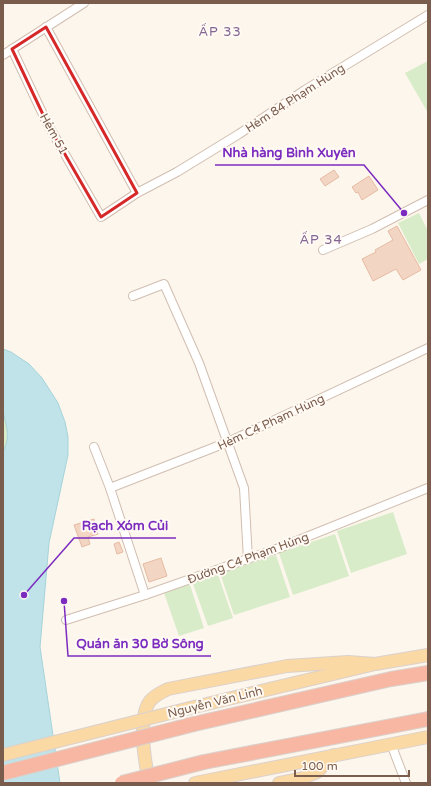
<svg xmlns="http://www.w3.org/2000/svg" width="431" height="786" font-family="'Varela Round',sans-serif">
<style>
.green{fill:#d8ecc9}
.water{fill:#bfe3e8;stroke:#a5d3da}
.building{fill:#f3d5c3;stroke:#e6bba3}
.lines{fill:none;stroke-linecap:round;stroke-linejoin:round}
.street-casing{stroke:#d1beb0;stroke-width:10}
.primary-casing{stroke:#dad1cd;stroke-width:14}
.highway-casing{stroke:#dad1cd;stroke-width:16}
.street{stroke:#fff;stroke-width:8}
.primary{stroke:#fbd9a5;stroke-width:12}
.highway{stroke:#f7b7a3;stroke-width:14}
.primary-bridge-casing{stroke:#dad1cd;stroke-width:14;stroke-linecap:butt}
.highway-bridge-casing{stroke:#dad1cd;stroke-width:16;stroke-linecap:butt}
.primary-bridge{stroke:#fbd9a5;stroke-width:12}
.highway-bridge{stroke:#f7b7a3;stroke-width:14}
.marked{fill:none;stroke:#d62828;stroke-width:3;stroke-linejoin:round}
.labels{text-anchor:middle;stroke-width:4;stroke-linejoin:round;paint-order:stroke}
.street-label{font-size:12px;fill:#7a5c4d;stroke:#fffaf3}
.neighbourhood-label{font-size:13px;letter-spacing:1px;fill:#846695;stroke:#fffaf3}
.leader{fill:none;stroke:#7b2cbf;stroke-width:1.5}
.callout-dot{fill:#7b2cbf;stroke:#fffaf3;stroke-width:1.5}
.callout-label{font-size:13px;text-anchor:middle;font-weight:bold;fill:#7b2cbf;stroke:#fffaf3;stroke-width:4;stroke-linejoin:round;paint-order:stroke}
</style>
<rect width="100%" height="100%" fill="#fdf6ec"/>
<!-- green -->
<g class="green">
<polygon points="428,61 428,113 405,73"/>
<polygon points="419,213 428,231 428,259 419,264 398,223"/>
<polygon points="3,411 7,429 8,443 3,452"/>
<polygon points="393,512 407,554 351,573 337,531"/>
<polygon points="335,534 349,576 293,595 279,553"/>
<polygon points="276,555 290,597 234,615 220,573"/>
<polygon points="217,572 233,618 208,626 192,581"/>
<polygon points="189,582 204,628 179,636 163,590"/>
</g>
<!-- water -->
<path class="water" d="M3,349L11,352L29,364L42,378L58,403L65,422L68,437V455L49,543L40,647L60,783H3V452C12,433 5,427 3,409C1,390 3,369 3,349Z"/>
<!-- building -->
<g class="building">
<polygon points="334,170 339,177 325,186 320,179"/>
<polygon points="369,176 378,190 362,200 358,192 356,193 352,187"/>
<polygon points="397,226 421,270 403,280 396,269 373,281 362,259 376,252 375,250 393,240 388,231"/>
<polygon points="94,519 98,534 88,537 90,544 82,547 74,525"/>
<polygon points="119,542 123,552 117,554 114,544"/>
<polygon points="161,558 167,576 149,582 143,564"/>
</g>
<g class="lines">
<!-- street casing -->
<g class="street-casing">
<g id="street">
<polyline points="46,27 137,193"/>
<polyline points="12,49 47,123 101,217 137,193 177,172 239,134 305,90 428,15"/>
<polyline points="3,55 84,3"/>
<polyline points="323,250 372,229 428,200"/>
<polyline points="133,296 164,284 199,363 244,488 248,559"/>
<polyline points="94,447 110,488 145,595"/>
<polyline points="110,488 228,442 428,348"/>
<polyline points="66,620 145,595 279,548 428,488"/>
<polyline points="391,744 406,783"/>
</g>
</g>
<!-- primary casing -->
<g class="primary-casing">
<g id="primary">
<polyline points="190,708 375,664 428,655"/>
<path d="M149,783C145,762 137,718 150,701C155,695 162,692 168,689L287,666L348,662L375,664"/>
<polyline points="195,783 428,737"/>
<polyline points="279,783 303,778 317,772 334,755"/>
</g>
</g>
<!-- highway casing -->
<g class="highway-casing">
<g id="highway">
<polyline points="194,724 391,679 428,673"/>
<polyline points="204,762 428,719"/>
</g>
</g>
<!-- street -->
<use href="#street" class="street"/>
<!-- primary -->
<use href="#primary" class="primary"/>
<!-- highway -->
<use href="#highway" class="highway"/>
<!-- primary-bridge casing -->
<g class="primary-bridge-casing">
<polyline id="primary-bridge" points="3,755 190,708"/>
</g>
<!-- highway-bridge casing -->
<g class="highway-bridge-casing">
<g id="highway-bridge">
<polyline points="3,773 194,724"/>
<polyline points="122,783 204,762"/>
</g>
</g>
<!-- primary-bridge -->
<use href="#primary-bridge" class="primary-bridge"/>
<!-- highway-bridge -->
<use href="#highway-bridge" class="highway-bridge"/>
</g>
<!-- marked area -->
<path class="marked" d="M46,27L137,193L101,217L47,123L12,49Z"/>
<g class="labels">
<!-- street labels -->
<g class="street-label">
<text transform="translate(295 98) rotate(-33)" y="4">Hẻm 84 Phạm Hùng</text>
<text transform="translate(54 134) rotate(61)" y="4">Hẻm 51</text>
<text transform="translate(271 422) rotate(-25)" y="4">Hẻm C4 Phạm Hùng</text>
<text transform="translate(248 558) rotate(-20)" y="4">Đường C4 Phạm Hủng</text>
<text transform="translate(215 702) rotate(-14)" y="4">Nguyễn Văn Linh</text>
</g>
<!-- neighbourhood labels -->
<g class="neighbourhood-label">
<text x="220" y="36">ẤP 33</text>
<text x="321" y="244">ẤP 34</text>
</g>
</g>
<!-- callouts -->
<path class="leader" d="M404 213L364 165H215M24 595L74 538H176M64 601L68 656H211"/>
<g class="callout-dot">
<circle cx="404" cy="213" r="4"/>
<circle cx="24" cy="595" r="4"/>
<circle cx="64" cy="601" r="4"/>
</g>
<g class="callout-label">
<text x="289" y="157">Nhà hàng Bình Xuyên</text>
<text x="125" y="530">Rạch Xóm Củi</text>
<text x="140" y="648">Quán ăn 30 Bờ Sông</text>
</g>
<!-- border -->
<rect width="431" height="786" fill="none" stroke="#7a5c4d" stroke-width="8"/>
<!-- scale -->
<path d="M295 770v6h114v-6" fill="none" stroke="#7a5c4d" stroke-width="2"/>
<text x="301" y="770" font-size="12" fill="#7a5c4d" stroke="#fffaf3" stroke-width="3" paint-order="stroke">100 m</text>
</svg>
